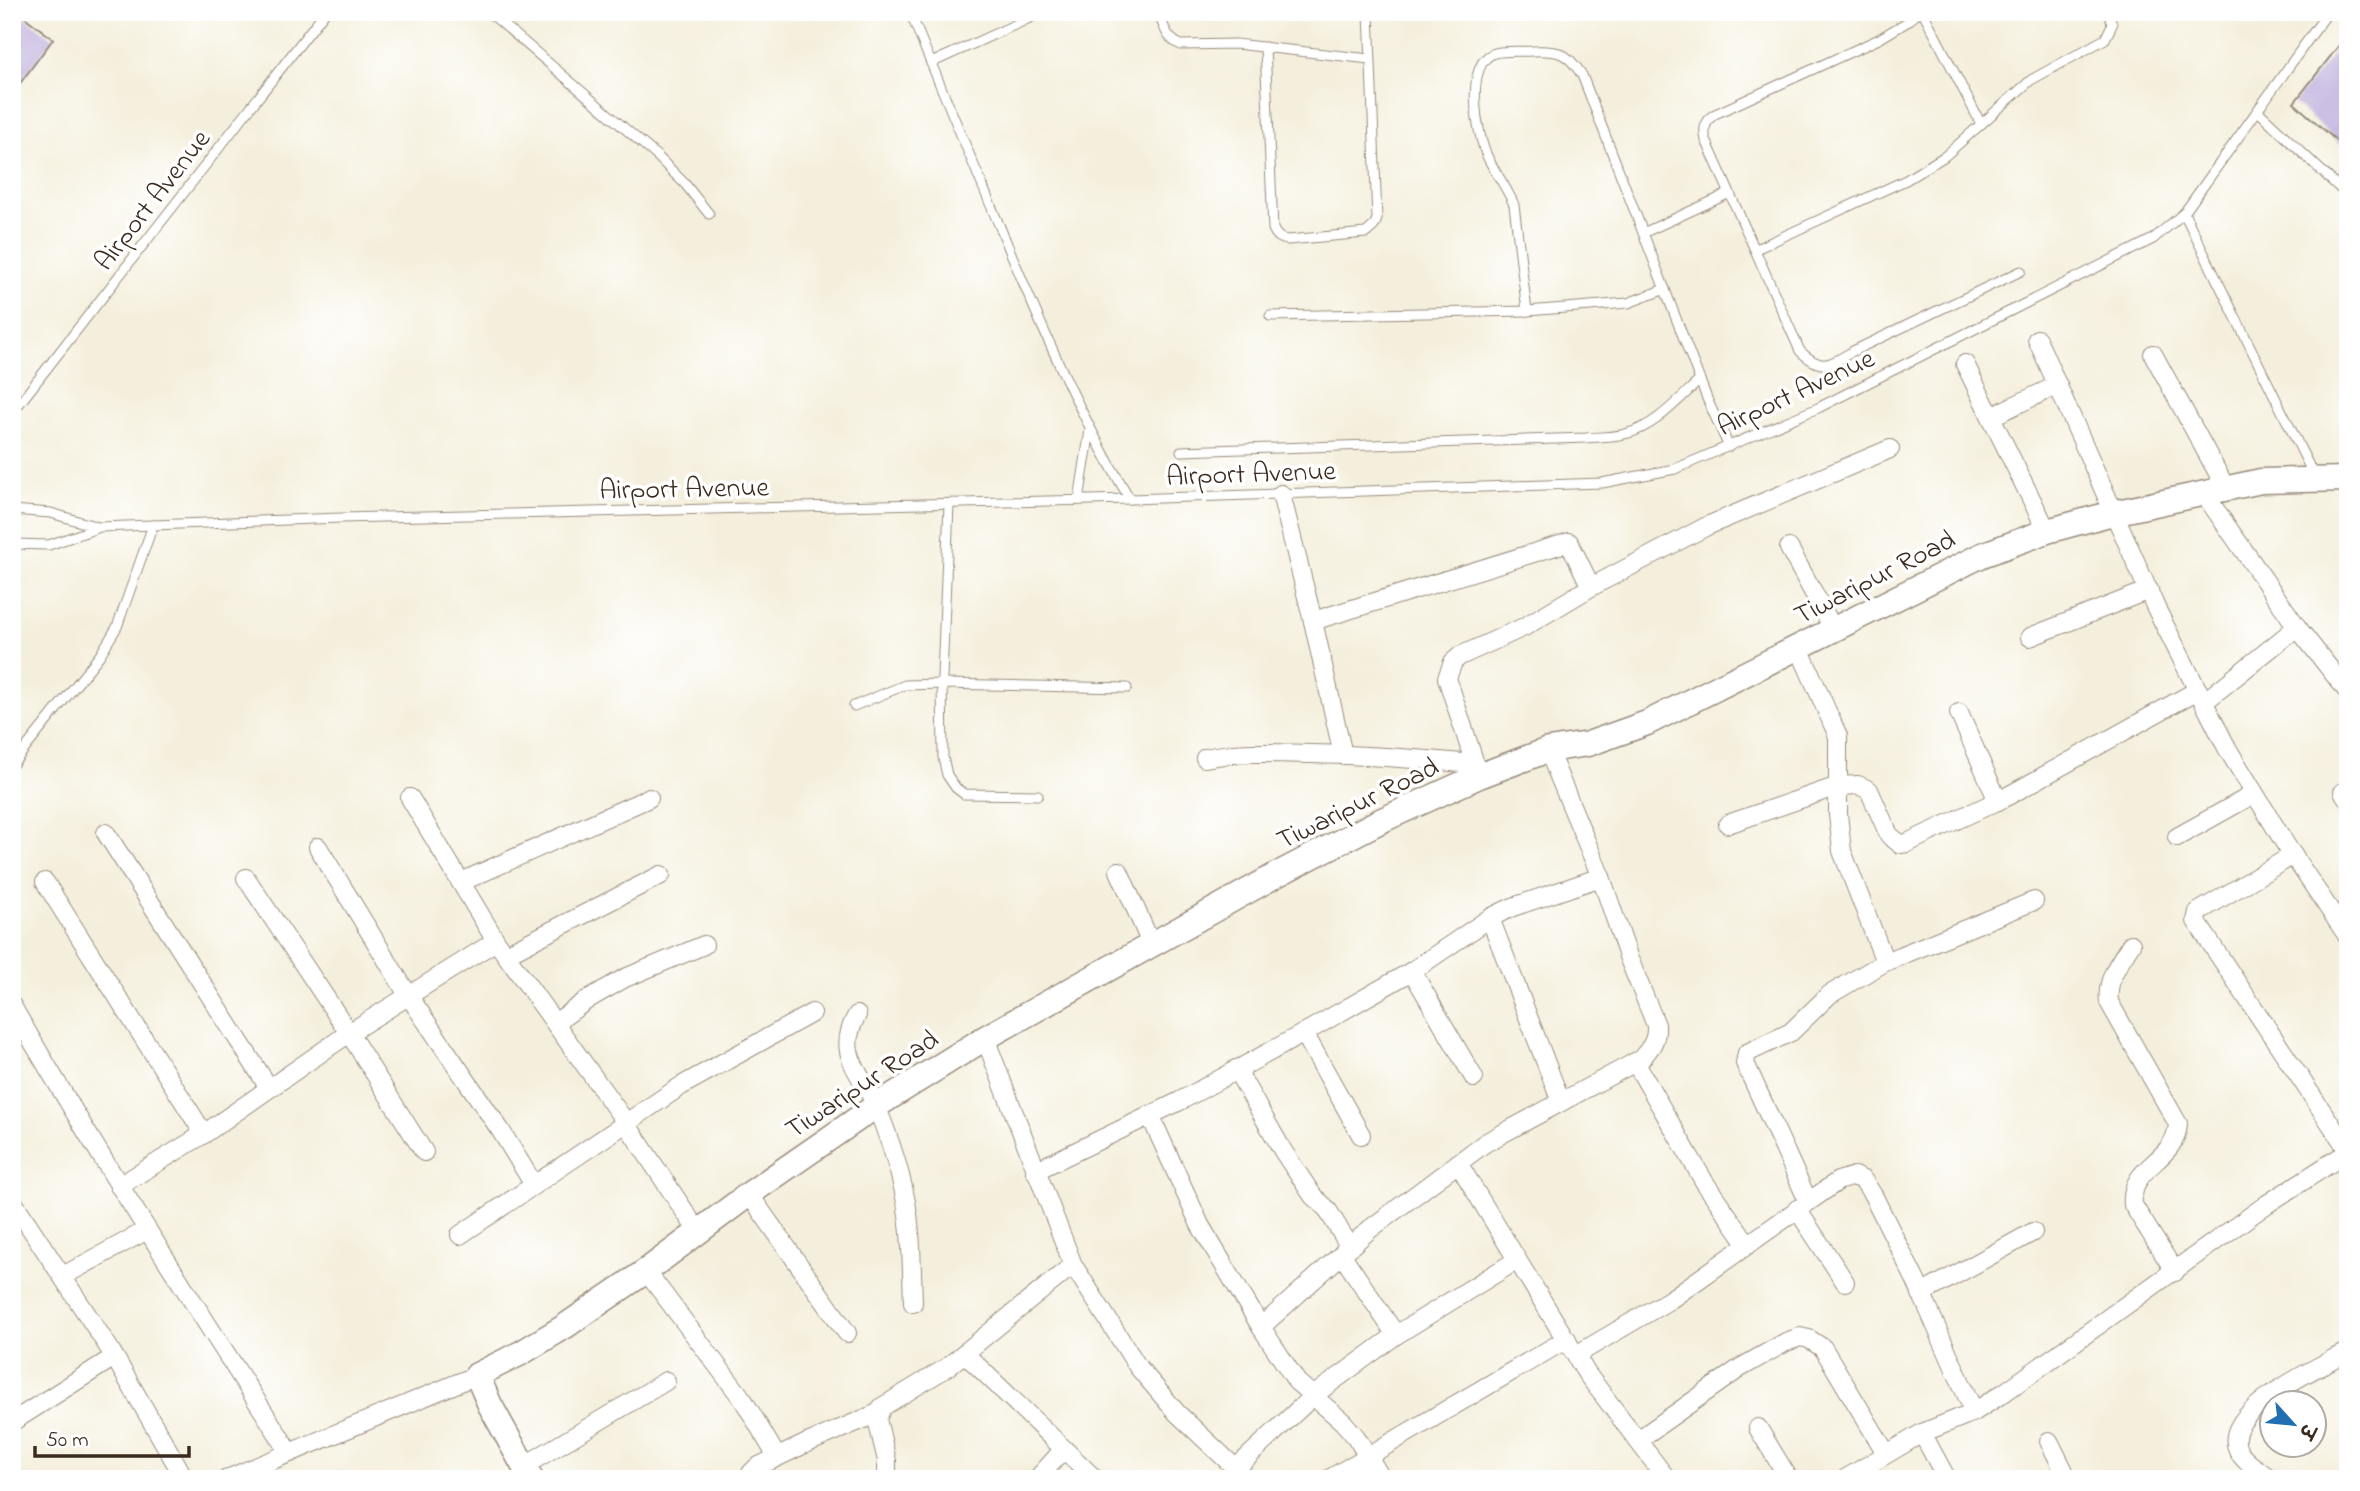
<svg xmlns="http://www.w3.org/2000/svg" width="2360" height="1491" font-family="'Indie Flower','Playpen Sans Deva',sans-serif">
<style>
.building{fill:#c1b3de}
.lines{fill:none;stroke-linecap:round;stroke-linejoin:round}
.lane-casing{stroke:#988c7d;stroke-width:11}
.street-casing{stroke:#988c7d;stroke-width:20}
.secondary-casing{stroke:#988c7d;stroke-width:27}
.lane{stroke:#fff;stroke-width:9}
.street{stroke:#fff;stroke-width:18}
.secondary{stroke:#fff;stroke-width:24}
.labels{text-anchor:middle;stroke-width:7;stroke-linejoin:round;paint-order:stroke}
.street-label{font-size:28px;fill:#3b2a1e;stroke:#fff}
</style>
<rect width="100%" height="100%" fill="#fff"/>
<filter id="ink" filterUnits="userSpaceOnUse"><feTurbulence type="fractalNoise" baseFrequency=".0143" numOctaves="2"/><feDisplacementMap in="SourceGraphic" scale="14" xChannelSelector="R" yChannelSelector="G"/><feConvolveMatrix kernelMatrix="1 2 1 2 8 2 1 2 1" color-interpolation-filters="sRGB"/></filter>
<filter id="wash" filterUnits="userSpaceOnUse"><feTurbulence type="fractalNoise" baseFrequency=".00686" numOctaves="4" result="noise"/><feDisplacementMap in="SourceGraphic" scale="28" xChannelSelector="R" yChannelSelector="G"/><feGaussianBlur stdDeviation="1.57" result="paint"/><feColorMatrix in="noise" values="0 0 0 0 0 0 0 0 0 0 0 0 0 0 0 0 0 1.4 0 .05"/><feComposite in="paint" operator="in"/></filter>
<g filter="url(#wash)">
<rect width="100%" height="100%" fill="#f4efdc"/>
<g id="blocks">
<!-- building -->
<g class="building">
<polygon points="12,12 18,12 53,39 12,94"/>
<polygon points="2348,34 2348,151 2294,103"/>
</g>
</g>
</g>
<g filter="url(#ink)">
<use href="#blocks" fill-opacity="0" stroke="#988c7d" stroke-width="2"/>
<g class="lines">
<!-- lane casing -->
<g class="lane-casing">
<g id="lane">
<polyline points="489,12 657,156 685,184 709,214"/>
<path d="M910,12C941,88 973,163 1005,239C1042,328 1080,417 1130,499"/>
<path d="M1158,12C1164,26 1166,39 1181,45L1236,44L1370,59"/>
<path d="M1919,12L1907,22L1879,39L1713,115C1705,123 1703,129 1706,140L1800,351C1822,372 1830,365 1853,351L2021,271"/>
<polyline points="1923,12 1981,124"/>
<path d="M1265,47L1273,229C1277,237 1280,239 1288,240L1366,233L1374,226L1377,219L1369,12"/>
<polyline points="931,63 1043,12"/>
<polyline points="2258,111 2348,196"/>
<polyline points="2184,213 2315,478"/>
<polyline points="1643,233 1730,193"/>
<polyline points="1756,249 1906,180 1945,156 2031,80 2105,39 2112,25 2109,12"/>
<path d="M1527,311L1514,205C1507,188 1496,174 1488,158C1477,137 1463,62 1495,53C1506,50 1521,52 1533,51C1559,50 1567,52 1582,75L1708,401L1729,447"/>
<polyline points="1270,316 1527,311 1628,303 1665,289"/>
<polyline points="12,413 325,12"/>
<path d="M1181,451L1586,438C1599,437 1613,437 1625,434C1655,427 1678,400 1700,380"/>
<polyline points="1079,500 1090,430"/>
<polyline points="949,504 942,678 943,757 947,775 956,788 964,794 1038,795"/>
<polyline points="12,510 51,513 98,527"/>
<polyline points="12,544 49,545 100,527 153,525 341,518 1130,499 1602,483 1675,469 1818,408 2153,239 2184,213 2328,12"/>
<polyline points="854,706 905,685 942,684 1127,688"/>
<polyline points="12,765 100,655 117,627 153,525"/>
</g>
</g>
<!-- street casing -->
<g class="street-casing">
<g id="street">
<polyline points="2037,339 2156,608 2227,748 2286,845 2348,937"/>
<polyline points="2153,354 2226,488"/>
<polyline points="1965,364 2047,531"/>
<polyline points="1992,416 2058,385"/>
<polyline points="1281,494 1313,621 1343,755"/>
<polyline points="2205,495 2297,627 2348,692"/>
<polyline points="1789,548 1834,630"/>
<polyline points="1313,621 1569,542 1591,587"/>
<polyline points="2030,637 2149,590"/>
<polyline points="1799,648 1838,736 1838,814 1842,851 1885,962"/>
<polyline points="2204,702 2297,627"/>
<polyline points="1959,713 1998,801"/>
<path d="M1205,758C1240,751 1277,753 1312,754C1367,755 1420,759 1474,764"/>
<polyline points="1479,776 1447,678 1453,662 1460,656 1524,627 1591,587 1707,526 1890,449"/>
<polyline points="2343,792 2348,799"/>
<polyline points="410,798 496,941 622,1117 699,1233"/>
<polyline points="1728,824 1838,786 1858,785 1869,790 1889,835 1900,844 1907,843 2006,797 2198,690"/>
<polyline points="106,833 269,1088"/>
<polyline points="2177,837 2254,794"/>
<polyline points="318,847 408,995 501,1131 534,1185"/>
<polyline points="2293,855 2198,912 2196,921 2348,1150"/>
<polyline points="1119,871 1152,946"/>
<polyline points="246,878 349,1033 424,1152"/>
<polyline points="45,882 204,1134"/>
<polyline points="461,882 649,798"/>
<polyline points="1490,918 1561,1102"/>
<path d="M2131,944C2119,963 2106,979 2109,1002L2178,1124C2175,1163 2129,1164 2133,1205L2175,1272"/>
<polyline points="506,954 661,875"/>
<polyline points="1412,971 1474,1078"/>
<path d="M12,1006C99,1158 195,1305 290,1453"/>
<path d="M857,1015C834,1055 862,1072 877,1108C893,1147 907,1190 910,1233C912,1256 912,1279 913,1303"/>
<polyline points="555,1023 590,998 625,978 704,945"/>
<polyline points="1304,1033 1361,1135"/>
<polyline points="1635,1062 1705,1183 1747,1243"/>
<polyline points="1236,1069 1283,1151 1313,1196 1327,1209 1348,1244 1342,1255 1396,1335"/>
<polyline points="1150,1115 1200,1225 1261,1327 1297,1382 1343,1422 1356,1437 1382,1479"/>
<polyline points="1458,1163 1587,1374 1667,1479"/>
<polyline points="1035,1171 1180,1101 1304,1033 1412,971 1490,918 1510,908 1601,877"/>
<polyline points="119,1186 204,1134 349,1033 496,941"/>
<polyline points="749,1194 847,1333"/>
<polyline points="12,1200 111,1351 185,1479"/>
<polyline points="1808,1201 1745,1063 1747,1053 1791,1032 1829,995 1885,962 2034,901"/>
<polyline points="1797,1209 1845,1282"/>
<polyline points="460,1235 681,1086 812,1013"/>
<polyline points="1073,1265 1138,1367 1177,1413 1247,1479"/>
<polyline points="646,1271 744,1401 777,1457"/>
<polyline points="63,1276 147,1230"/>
<polyline points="1921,1294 2033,1232"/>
<path d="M1261,1327L1370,1229L1485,1143L1641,1059C1651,1047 1657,1041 1656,1025L1629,959L1601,877L1548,750"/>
<polyline points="964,1353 1095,1479"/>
<polyline points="1576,1355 1671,1299 1838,1181 1854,1176 1863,1180 1873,1195 1915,1279 1974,1412"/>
<polyline points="12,1422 114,1357"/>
<polyline points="1758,1428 1789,1479"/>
<polyline points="1922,1433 1947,1479"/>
<polyline points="1638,1440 1740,1368 1786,1342 1800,1337 1809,1339 1823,1348 1886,1453"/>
<polyline points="2049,1441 2068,1479"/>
<polyline points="524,1466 666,1381"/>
<polyline points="1235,1469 1314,1395 1396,1335 1517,1260"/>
<polyline points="227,1479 477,1375"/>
<polyline points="749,1479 751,1473 757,1467 805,1444 878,1413"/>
<polyline points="887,1479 887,1461 877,1419 882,1407 946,1368 1073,1265 985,1038"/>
<polyline points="1037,1479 1064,1449"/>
<polyline points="1329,1479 1567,1339"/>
<polyline points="1845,1479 1922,1433 1974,1412 2005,1392 2267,1204 2348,1152"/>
<path d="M2270,1479C2260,1470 2244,1463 2238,1450C2219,1411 2322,1366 2348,1351"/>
</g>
</g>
<!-- secondary casing -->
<g class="secondary-casing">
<polyline id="secondary" points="531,1479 490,1405 477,1375 521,1353 564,1327 646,1271 749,1194 876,1106 985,1038 1278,874 1378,822 1479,776 1548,750 1588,744 1647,723 1982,555 2047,531 2113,513 2261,481 2348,479"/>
</g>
<!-- lane -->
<use href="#lane" class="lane"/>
<!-- street -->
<use href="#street" class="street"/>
<!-- secondary -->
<use href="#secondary" class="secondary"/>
</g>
</g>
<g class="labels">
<!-- street labels -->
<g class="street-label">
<text transform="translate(151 199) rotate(-52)" y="10">Airport Avenue</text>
<text transform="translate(1795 391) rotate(-25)" y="10">Airport Avenue</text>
<text transform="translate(1251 472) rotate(-2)" y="10">Airport Avenue</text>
<text transform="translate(684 487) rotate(-1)" y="10">Airport Avenue</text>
<text transform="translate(1874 576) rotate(-27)" y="10">Tiwaripur Road</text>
<text transform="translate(1357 802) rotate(-26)" y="10">Tiwaripur Road</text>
<text transform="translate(861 1083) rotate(-33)" y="10">Tiwaripur Road</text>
</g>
</g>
<!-- margin -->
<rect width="2360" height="1491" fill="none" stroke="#fff" stroke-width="42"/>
<!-- north arrow -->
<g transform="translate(2293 1424) rotate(117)"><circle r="33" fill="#ffffff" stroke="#b1aaa5" stroke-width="2"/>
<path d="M0-5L12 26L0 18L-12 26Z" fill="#1f6fb2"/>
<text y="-10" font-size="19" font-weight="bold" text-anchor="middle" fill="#3b2a1e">उ</text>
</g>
<!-- scale -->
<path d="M35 1446v10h154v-10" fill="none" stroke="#3b2a1e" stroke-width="3.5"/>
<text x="46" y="1446" font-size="21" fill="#3b2a1e" stroke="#ffffff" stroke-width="5" paint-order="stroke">50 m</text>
</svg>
